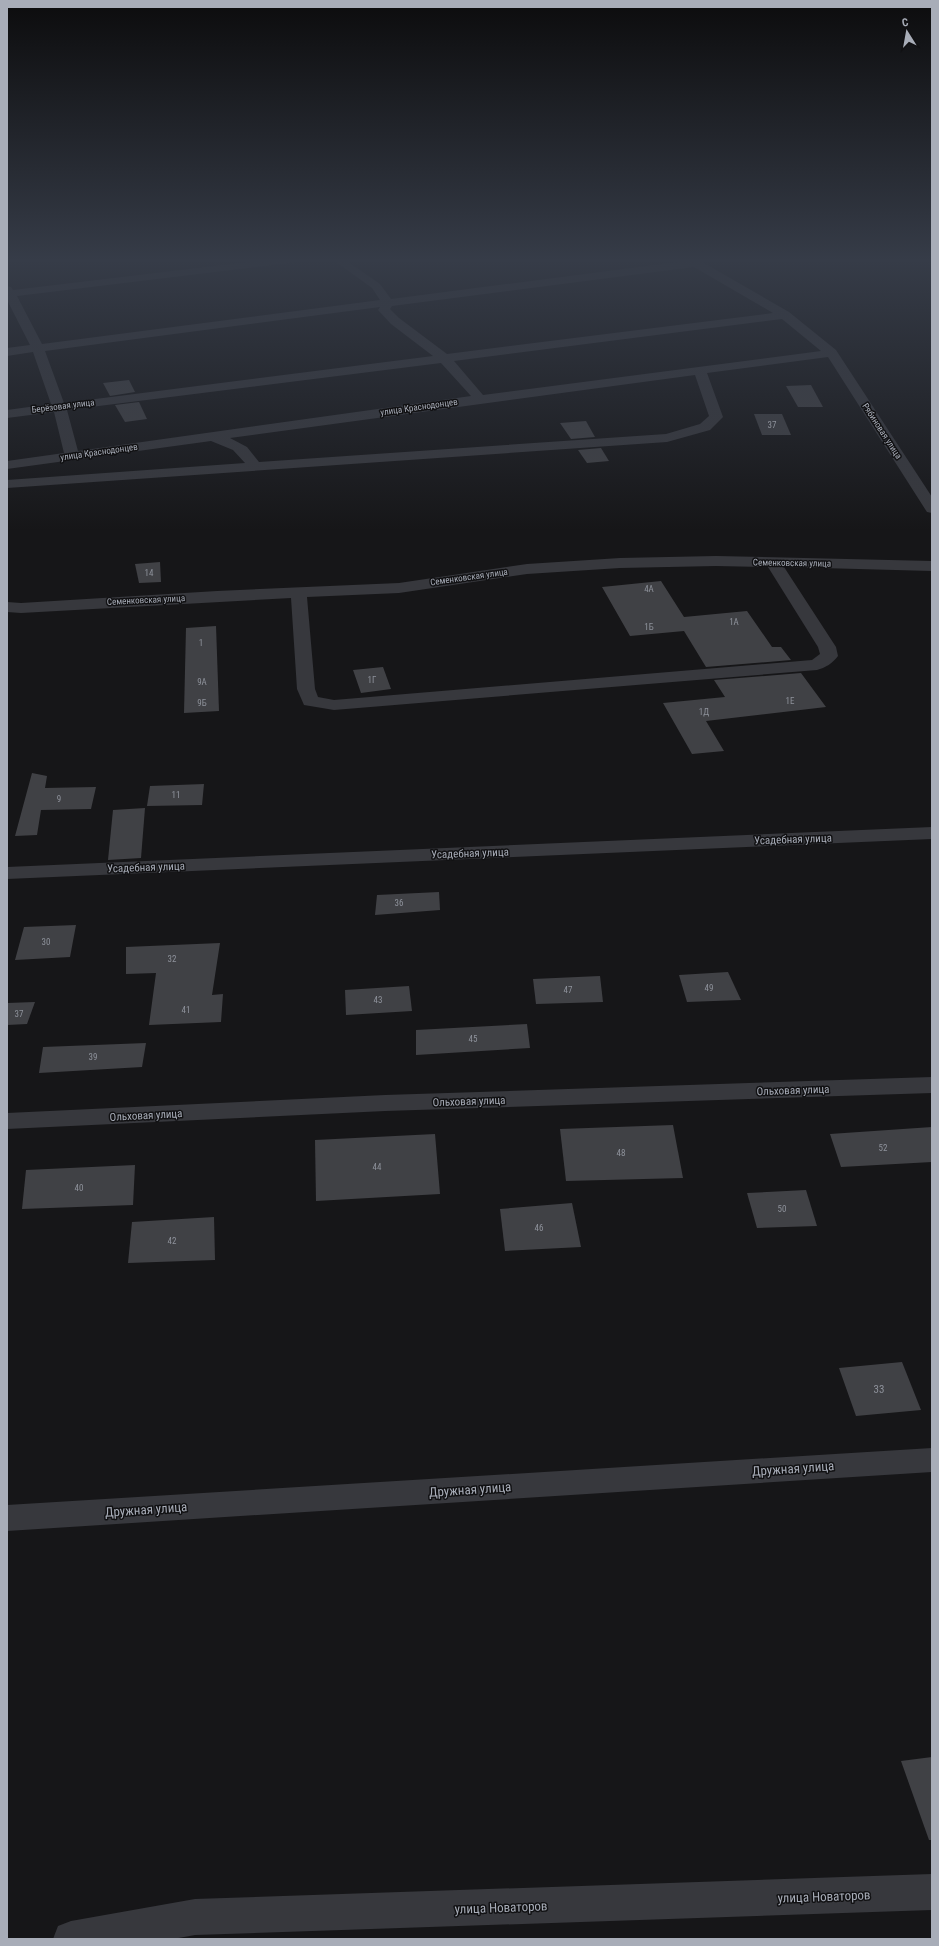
<svg xmlns="http://www.w3.org/2000/svg" width="939" height="1946" font-family="'Roboto Condensed',sans-serif">
<style>
.building{fill:#404145}
.lines{fill:none;stroke-linecap:round;stroke-linejoin:round}
.minor{fill:#37383d;fill-rule:evenodd}
.labels{text-anchor:middle;stroke-width:3;stroke-linejoin:round;paint-order:stroke}
.far-street-label{font-size:9px;fill:#a8adb8;stroke:#111113}
.number-label{font-size:9px;fill:#8e929b}
.street-label{font-size:11px;fill:#a8adb8;stroke:#111113}
.near-number-label{font-size:11px;fill:#8e929b}
.near-street-label{font-size:13px;fill:#a8adb8;stroke:#111113}
</style>
<rect width="100%" height="100%" fill="#161618"/>
<!-- building -->
<g class="building">
<polygon points="129,380 135,392 110,396 103,383"/>
<polygon points="811,385 823,407 798,407 786,386"/>
<polygon points="139,402 147,419 125,422 115,405"/>
<polygon points="754,414 782,414 791,435 762,435"/>
<polygon points="586,421 595,437 571,439 560,423"/>
<polygon points="601,448 609,461 587,463 578,450"/>
<polygon points="160,562 161,582 139,583 135,564"/>
<polygon points="661,581 684,617 747,611 772,647 781,647 791,660 706,667 684,631 630,636 602,587"/>
<polygon points="216,626 219,711 184,713 186,628"/>
<polygon points="383,667 391,689 361,693 353,670"/>
<polygon points="801,673 826,707 706,721 724,751 692,754 663,703 725,697 714,680"/>
<polygon points="32,773 47,776 45,788 96,787 91,809 41,810 37,835 15,836"/>
<polygon points="204,784 202,805 147,806 150,786"/>
<polygon points="145,808 141,858 108,860 113,810"/>
<polygon points="439,892 440,910 375,915 377,895"/>
<polygon points="76,925 70,957 15,960 24,927"/>
<polygon points="220,943 212,995 223,994 221,1022 149,1025 156,973 126,974 126,947"/>
<polygon points="728,972 741,1000 687,1002 679,975"/>
<polygon points="600,976 603,1002 536,1004 533,979"/>
<polygon points="409,986 412,1011 346,1015 345,990"/>
<polygon points="35,1002 27,1024 7,1025 7,1003"/>
<polygon points="527,1024 530,1048 416,1055 416,1030"/>
<polygon points="146,1043 142,1067 39,1073 43,1047"/>
<polygon points="673,1125 683,1178 566,1181 560,1129"/>
<polygon points="932,1127 932,1162 841,1167 830,1134"/>
<polygon points="435,1134 440,1194 316,1201 315,1140"/>
<polygon points="135,1165 133,1205 22,1209 26,1170"/>
<polygon points="806,1190 817,1226 757,1228 747,1193"/>
<polygon points="572,1203 581,1247 505,1251 500,1209"/>
<polygon points="214,1217 215,1260 128,1263 132,1222"/>
<polygon points="902,1362 921,1410 856,1416 839,1368"/>
<polygon points="932,1757 932,1840 929,1840 901,1761"/>
</g>
<g class="lines">
<!-- minor -->
<g class="minor">
<path d="M273,259H303L297,262L17,296L42,344L380,300L372,288L332,259H344L380,284L391,299L685,261L684,259H697L789,312L836,350L932,497V513L927,512L925,509L828,357L707,373L723,417L710,430L667,442L7,488V480L245,463L233,450L211,441L7,469V461L64,453L54,412L7,418V410L51,404L33,352L7,356V348L30,345L7,300V286L11,287L13,290ZM694,267L773,313L447,354L399,318L390,309L392,306ZM380,307L378,310L391,324L433,356L64,403L45,351ZM782,319L821,351L483,395L454,361ZM441,363L471,396L78,451L67,410ZM695,375L709,416L700,424L666,434L259,462L247,447L230,438Z"/>
<path d="M716,556L932,561V571L784,567L836,647L838,656C833,663 825,668 817,670L334,710L304,705L297,689L291,598L21,613L7,612V602L21,603L217,591L399,583L527,564L620,558ZM716,566L768,567L818,647L820,654L812,660L334,700L318,697L315,689L307,597L399,593L527,574L620,568Z"/>
<polygon points="932,827 932,839 7,879 7,867"/>
<polygon points="932,1077 932,1093 385,1111 7,1129 7,1113 385,1095"/>
<polygon points="932,1448 932,1472 7,1531 7,1505"/>
<polygon points="932,1874 932,1910 195,1935 173,1939 53,1939 58,1926 71,1921 195,1899"/>
</g>
</g>
<!-- sky -->
<linearGradient id="sky" x2="0" y2="1"><stop stop-color="#0c0c0d"/><stop offset="0.49" stop-color="#363c48"/><stop offset="1" stop-color="#363c48" stop-opacity="0"/></linearGradient>
<rect width="939" height="531" fill="url(#sky)"/>
<g class="labels">
<!-- far-street labels -->
<g class="far-street-label">
<text transform="translate(63 406) rotate(-7)" y="3">Берёзовая улица</text>
<text transform="translate(419 407) rotate(-8)" y="3">улица Краснодонцев</text>
<text transform="translate(882 431) rotate(57)" y="3">Рябиновая улица</text>
<text transform="translate(99 452) rotate(-8)" y="3">улица Краснодонцев</text>
<text transform="translate(792 563) rotate(1)" y="3">Семенковская улица</text>
<text transform="translate(469 577) rotate(-8)" y="3">Семенковская улица</text>
<text transform="translate(146 600) rotate(-3)" y="3">Семенковская улица</text>
</g>
<!-- number labels -->
<g class="number-label">
<text x="772" y="428">37</text>
<text x="149" y="576">14</text>
<text x="649" y="592">4А</text>
<text x="734" y="625">1А</text>
<text x="649" y="630">1Б</text>
<text x="201" y="646">1</text>
<text x="372" y="683">1Г</text>
<text x="202" y="685">9А</text>
<text x="790" y="704">1Е</text>
<text x="202" y="706">9Б</text>
<text x="704" y="715">1Д</text>
<text x="176" y="798">11</text>
<text x="59" y="802">9</text>
<text x="399" y="906">36</text>
<text x="46" y="945">30</text>
<text x="172" y="962">32</text>
<text x="709" y="991">49</text>
<text x="568" y="993">47</text>
<text x="378" y="1003">43</text>
<text x="186" y="1013">41</text>
<text x="19" y="1017">37</text>
<text x="473" y="1042">45</text>
<text x="93" y="1060">39</text>
<text x="883" y="1151">52</text>
<text x="621" y="1156">48</text>
<text x="377" y="1170">44</text>
<text x="79" y="1191">40</text>
<text x="782" y="1212">50</text>
<text x="539" y="1231">46</text>
<text x="172" y="1244">42</text>
</g>
<!-- street labels -->
<g class="street-label">
<text transform="translate(793 839) rotate(-2)" y="4">Усадебная улица</text>
<text transform="translate(470 853) rotate(-2)" y="4">Усадебная улица</text>
<text transform="translate(146 867) rotate(-2)" y="4">Усадебная улица</text>
<text transform="translate(793 1090) rotate(-2)" y="4">Ольховая улица</text>
<text transform="translate(469 1101) rotate(-2)" y="4">Ольховая улица</text>
<text transform="translate(146 1115) rotate(-3)" y="4">Ольховая улица</text>
</g>
<!-- near-number labels -->
<g class="near-number-label">
<text x="879" y="1393">33</text>
</g>
<!-- near-street labels -->
<g class="near-street-label">
<text transform="translate(793 1468) rotate(-4)" y="5">Дружная улица</text>
<text transform="translate(470 1489) rotate(-4)" y="5">Дружная улица</text>
<text transform="translate(146 1509) rotate(-4)" y="5">Дружная улица</text>
<text transform="translate(824 1896) rotate(-2)" y="5">улица Новаторов</text>
<text transform="translate(501 1907) rotate(-2)" y="5">улица Новаторов</text>
</g>
</g>
<!-- border -->
<rect width="939" height="1946" fill="none" stroke="#a8adb8" stroke-width="16"/>
<!-- north arrow -->
<g transform="translate(907 32) rotate(349)" stroke="#111113" stroke-width="3" paint-order="stroke">
<path d="M0-3L7 15L0 10L-7 15Z" fill="#a8adb8"/>
<text y="-6" font-size="11" font-weight="bold" text-anchor="middle" fill="#a8adb8">С</text>
</g>
</svg>
